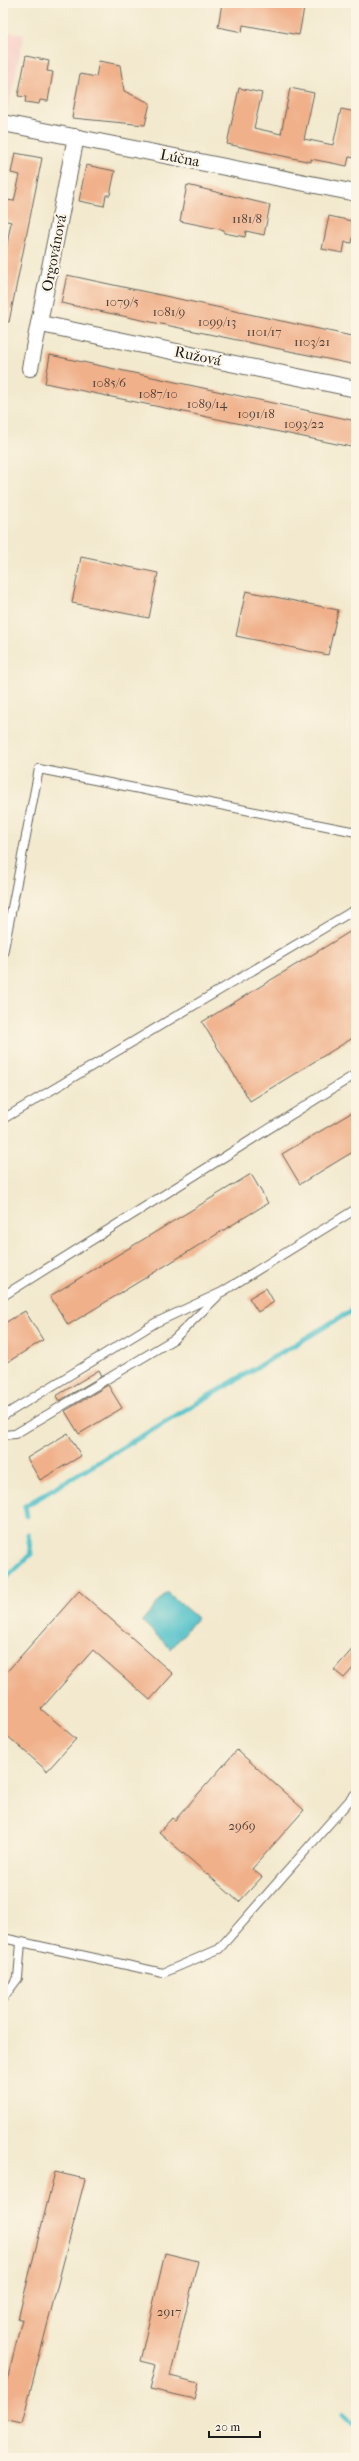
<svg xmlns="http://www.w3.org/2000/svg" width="359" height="2461" font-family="'IM FELL French Canon',serif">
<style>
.built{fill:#f7d0c9}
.water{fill:#55c2ca;stroke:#386f73}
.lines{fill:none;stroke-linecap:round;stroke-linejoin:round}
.stream{stroke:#55c2ca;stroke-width:5}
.building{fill:#f0b08a}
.lane-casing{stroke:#67645a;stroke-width:10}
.street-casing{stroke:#67645a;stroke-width:18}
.lane{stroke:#fff;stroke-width:8}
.street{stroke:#fff;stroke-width:16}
.labels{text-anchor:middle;stroke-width:4;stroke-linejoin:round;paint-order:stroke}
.number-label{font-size:13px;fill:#514138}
.street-label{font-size:15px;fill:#1c1c1c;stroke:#fcf5e5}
</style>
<rect width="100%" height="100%" fill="#fcf5e5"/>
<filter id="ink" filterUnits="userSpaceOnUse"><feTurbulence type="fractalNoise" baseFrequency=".025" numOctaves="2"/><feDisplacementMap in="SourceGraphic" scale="8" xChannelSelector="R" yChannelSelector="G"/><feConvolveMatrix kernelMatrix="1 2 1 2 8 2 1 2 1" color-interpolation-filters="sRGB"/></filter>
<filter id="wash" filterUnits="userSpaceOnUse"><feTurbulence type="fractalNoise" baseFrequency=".012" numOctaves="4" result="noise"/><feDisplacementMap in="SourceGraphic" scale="16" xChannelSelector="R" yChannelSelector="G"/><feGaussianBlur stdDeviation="0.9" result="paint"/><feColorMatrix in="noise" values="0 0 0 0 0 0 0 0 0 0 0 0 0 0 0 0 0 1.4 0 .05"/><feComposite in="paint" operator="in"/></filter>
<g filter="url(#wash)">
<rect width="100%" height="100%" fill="#f2e9ce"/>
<!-- built -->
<polygon class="built" points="3,30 24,35 6,117 3,116"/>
<!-- water -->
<polygon class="water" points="167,1592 197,1618 171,1649 142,1621"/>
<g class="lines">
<!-- stream -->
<g class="stream">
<polyline points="27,1516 25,1506 356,1308"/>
<polyline points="3,1581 31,1554 28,1535"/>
<polyline points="343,2414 356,2427"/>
</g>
</g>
<g id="blocks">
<!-- building -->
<g class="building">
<polygon points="222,3 305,3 299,35 243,25 242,32 218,27"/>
<polygon points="26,56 49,61 47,71 53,72 48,101 40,100 39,104 25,102 26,97 18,96"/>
<polygon points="99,61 120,65 124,91 150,103 145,125 72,118 80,74 96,77"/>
<polygon points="239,88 262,93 254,128 281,134 290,88 314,93 304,139 333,145 341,109 356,112 356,158 349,157 347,166 311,159 311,162 227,144"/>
<polygon points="15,153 42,158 9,322 3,321 3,249 6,250 11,222 3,220 3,213 6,200 14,201 20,175 11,173"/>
<polygon points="86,165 115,171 110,195 106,195 104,206 79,201"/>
<polygon points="187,185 270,205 264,235 246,231 245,237 224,233 224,230 180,221"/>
<polygon points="329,216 356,222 352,243 345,242 343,253 322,249"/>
<polygon points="67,275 356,337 356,365 61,303"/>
<polygon points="50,355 356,421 356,448 45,383"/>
<polygon points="81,557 158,573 149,618 72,603"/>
<polygon points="246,591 338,610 328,655 236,636"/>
<polygon points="356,928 356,1036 250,1101 202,1022"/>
<polygon points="356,1110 356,1150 300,1184 282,1154"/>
<polygon points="251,1174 268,1203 68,1325 50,1296"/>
<polygon points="266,1288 274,1302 258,1312 249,1298"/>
<polygon points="25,1311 43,1340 3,1365 3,1324"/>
<polygon points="99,1370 102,1376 59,1401 56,1396"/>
<polygon points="108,1385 122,1408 79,1434 65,1411"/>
<polygon points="68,1433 81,1456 40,1480 27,1458"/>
<polygon points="79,1591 173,1674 150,1700 93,1650 41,1709 76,1739 47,1771 3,1732 3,1676"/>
<polygon points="356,1645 356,1665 344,1678 334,1670"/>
<polygon points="237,1750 304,1810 252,1869 262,1877 239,1902 159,1832 172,1818 175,1820"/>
<polygon points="55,2172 85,2179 22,2423 3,2419 3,2397 22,2319 18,2319"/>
<polygon points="165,2253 198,2261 170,2376 199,2383 195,2399 150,2389 156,2365 140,2361"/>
</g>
</g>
</g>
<g filter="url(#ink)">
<use href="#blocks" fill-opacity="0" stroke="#67645a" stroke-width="1"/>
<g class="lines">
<!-- lane casing -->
<g class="lane-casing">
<g id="lane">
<polyline points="3,954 39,769 356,832"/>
<polyline points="3,1119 356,909"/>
<polyline points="3,1296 356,1074"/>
<polyline points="3,1416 155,1323 222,1292 356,1209"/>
<polyline points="3,1435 15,1434 174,1339 217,1297"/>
<polyline points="3,1938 163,1973 219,1949 356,1793"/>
<polyline points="3,1998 18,1978 21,1943"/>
</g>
</g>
<!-- street casing -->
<g class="street-casing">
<g id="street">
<polyline points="3,123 356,193"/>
<polyline points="41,324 356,389"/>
<polyline points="30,368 76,137"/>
</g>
</g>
<!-- lane -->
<use href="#lane" class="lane"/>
<!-- street -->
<use href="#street" class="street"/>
</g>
</g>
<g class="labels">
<!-- number labels -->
<g class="number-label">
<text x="247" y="223">1181/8</text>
<text x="122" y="306">1079/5</text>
<text x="169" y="316">1081/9</text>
<text x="217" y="326">1099/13</text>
<text x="264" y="336">1101/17</text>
<text x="312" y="346">1103/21</text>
<text x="109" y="387">1085/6</text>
<text x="158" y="398">1087/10</text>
<text x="207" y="408">1089/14</text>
<text x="256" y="418">1091/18</text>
<text x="304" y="428">1093/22</text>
<text x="242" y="1830">2969</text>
<text x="169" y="2316">2917</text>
</g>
<!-- street labels -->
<g class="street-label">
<text transform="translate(180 158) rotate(11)" y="5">Lúčna</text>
<text transform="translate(54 253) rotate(-79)" y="5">Orgovánová</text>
<text transform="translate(198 356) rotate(12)" y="5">Ružová</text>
</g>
</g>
<!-- margin -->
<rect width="359" height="2461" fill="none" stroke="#fcf5e5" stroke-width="16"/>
<!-- scale -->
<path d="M209 2431v6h51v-6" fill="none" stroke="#1c1c1c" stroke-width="2"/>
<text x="215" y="2431" font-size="12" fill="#1c1c1c" stroke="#fcf5e5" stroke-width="3" paint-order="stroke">20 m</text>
</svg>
